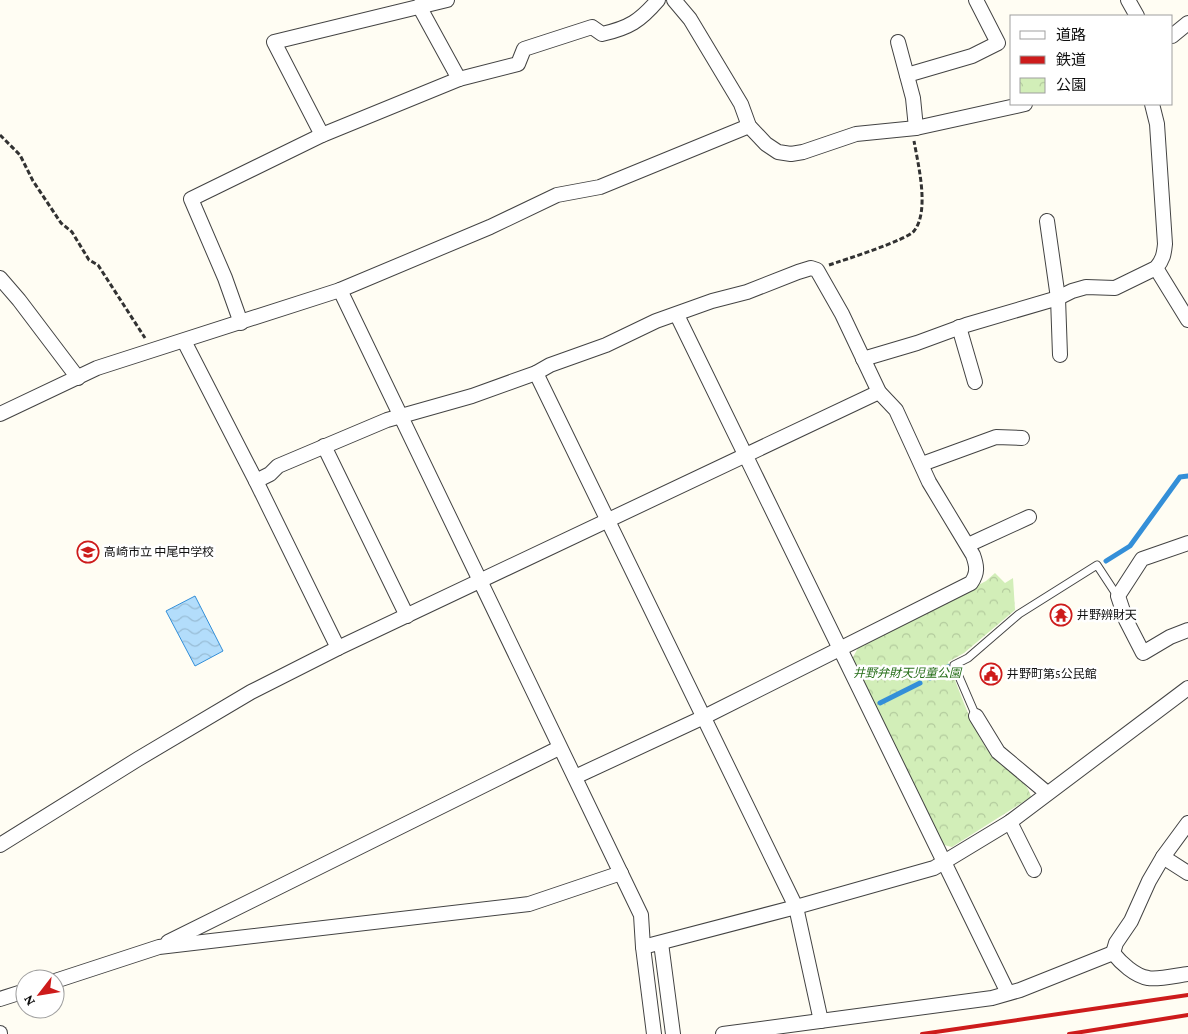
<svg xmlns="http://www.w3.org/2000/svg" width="1188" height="1034" font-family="'Crimson Pro','Noto Sans JP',serif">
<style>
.park{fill:url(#park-crowns)}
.water{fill:url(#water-waves);stroke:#348fd8}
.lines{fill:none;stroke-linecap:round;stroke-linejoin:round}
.stream{stroke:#348fd8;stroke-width:5}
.service-casing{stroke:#434343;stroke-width:9}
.minor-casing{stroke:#434343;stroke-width:16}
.path{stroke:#323232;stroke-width:3;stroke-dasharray:5 2.5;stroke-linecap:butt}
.service{stroke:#fff;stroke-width:7}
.minor{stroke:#fff;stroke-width:14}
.rail{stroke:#cd1b1b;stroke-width:4}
.labels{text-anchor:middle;stroke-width:5;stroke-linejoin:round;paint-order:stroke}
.poi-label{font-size:12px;fill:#101010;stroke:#fff;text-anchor:start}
.park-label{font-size:12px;font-style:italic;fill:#276f1a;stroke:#fff}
</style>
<defs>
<pattern id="park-crowns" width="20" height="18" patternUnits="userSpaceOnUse" patternTransform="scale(1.25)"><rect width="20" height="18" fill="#d2eeb8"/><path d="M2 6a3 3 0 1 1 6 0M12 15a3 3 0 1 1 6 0" fill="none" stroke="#b3cb9d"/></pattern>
<pattern id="water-waves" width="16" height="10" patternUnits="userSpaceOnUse" patternTransform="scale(1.25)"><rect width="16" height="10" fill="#b3ddfb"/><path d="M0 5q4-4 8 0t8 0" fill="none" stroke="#99bdd6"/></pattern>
</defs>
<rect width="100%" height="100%" fill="#fffdf3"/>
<!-- park -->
<path class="park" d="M995,573L1005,583L1013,578L1015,610L964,653L948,662C960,692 972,730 992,756C1003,770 1027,778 1031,797L952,847L944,845L852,659L858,648L986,581Z"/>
<!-- water -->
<polygon class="water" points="195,596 223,651 195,666 166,611"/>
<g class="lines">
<!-- stream -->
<g class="stream">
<polyline points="1106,561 1130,546 1180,477 1188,476"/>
<polyline points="930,678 948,667"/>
<polyline points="880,703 920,683"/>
</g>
<!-- service casing -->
<g class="service-casing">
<polyline id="service" points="976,716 954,665 968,658 1019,614 1097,565 1118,597"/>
</g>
<!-- minor casing -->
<g class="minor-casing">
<g id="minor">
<polyline points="674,0 690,19 741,104 749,126 766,144 778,152 791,154 803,152 856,134 916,128 1025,104"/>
<polyline points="1128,0 1137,16"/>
<polyline points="419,6 459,79"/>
<polyline points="1172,36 1188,23"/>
<polyline points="898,42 913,98 916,128"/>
<polyline points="907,75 972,56 998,43 976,0"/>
<polyline points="322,135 274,42 447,0"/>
<polyline points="1047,221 1058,298 1060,355"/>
<polyline points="1156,268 1188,320"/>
<polyline points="0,278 19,300 78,378"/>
<polyline points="340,290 641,915 643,947 654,1034"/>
<polyline points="677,315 1008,993"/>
<path d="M241,323L225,278L191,199L322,135L459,79L518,64L524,49L592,27L602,34C629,28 640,21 658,0"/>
<polyline points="959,327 975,382"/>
<polyline points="184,341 256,481 338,648"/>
<path d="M863,359L917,343L966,325L1058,298L1072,291L1086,287L1115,288L1156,268C1163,260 1164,254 1165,244L1157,124L1152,104"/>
<polyline points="536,373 796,907 821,1021"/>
<polyline points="0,414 97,368 340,290 490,227 557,195 600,187 749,126"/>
<polyline points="324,446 407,616"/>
<polyline points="922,464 996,437 1022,438"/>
<path d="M256,481L270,474L278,466L387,420L472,396L536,373L550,365L606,345L656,321L712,301L747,292L798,272L811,268L817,270L842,314L879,392L896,410L929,482L973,555C977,566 978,573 971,583L704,717L575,777"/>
<polyline points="1188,543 1142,559 1118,596 1126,620 1143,653 1170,637 1188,630"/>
<polyline points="968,545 1029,517"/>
<polyline points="976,716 998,752 1047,793"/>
<polyline points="1010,822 1034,870"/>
<polyline points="0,845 138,759 251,692 338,648 879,392"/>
<polyline points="1163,857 1188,873"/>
<polyline points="168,942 559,748"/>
<polyline points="661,943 673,1034"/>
<polyline points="643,947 796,907 934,868 1010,822 1188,688"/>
<polyline points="1113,953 1116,943 1131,921 1149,881 1163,857 1188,823"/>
<path d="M1113,953C1121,963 1135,976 1148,978C1157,980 1179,975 1188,974"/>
<polyline points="55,981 159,947 529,904 621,873"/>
<polyline points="0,999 25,991"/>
<polyline points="0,1033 0,1034"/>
<polyline points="723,1034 992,998 1020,990 1113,953"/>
</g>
</g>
<!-- path -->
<g class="path">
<polyline points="0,135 20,155 33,181 61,223 72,232 89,260 98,265 145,338"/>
<path d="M829,265C844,260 907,240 914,231C930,211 918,164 914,141"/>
</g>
<!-- service -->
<use href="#service" class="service"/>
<!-- minor -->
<use href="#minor" class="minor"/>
<!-- rail -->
<g class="rail">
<polyline points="922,1034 1188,995"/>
<polyline points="1069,1034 1188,1015"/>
</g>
</g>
<!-- icons -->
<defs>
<g id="school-ring" transform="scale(1.125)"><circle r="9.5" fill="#fff" stroke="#cd1b1b" stroke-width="1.5"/><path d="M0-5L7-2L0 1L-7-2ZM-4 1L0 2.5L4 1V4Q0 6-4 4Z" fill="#cd1b1b"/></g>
<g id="temple-ring" transform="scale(1.125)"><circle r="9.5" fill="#fff" stroke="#cd1b1b" stroke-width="1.5"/><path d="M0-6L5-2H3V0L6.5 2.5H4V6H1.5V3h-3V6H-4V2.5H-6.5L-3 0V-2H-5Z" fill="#cd1b1b"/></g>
<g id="civic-ring" transform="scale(1.125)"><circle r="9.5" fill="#fff" stroke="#cd1b1b" stroke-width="1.5"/><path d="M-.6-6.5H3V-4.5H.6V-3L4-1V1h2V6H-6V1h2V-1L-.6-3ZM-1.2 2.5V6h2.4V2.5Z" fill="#cd1b1b"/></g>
</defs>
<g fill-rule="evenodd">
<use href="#school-ring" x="88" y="552"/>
<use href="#temple-ring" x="1061" y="615"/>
<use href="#civic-ring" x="991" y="674"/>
</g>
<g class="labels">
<!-- poi labels -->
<g class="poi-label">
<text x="104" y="556">高崎市立 中尾中学校</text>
<text x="1077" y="619">井野辨財天</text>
<text x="1007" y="678">井野町第5公民館</text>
</g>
<!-- park labels -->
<g class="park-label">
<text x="907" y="677">井野弁財天児童公園</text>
</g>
</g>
<!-- legend -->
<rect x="1010" y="15" width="162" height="90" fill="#ffffff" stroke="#9f9f9f"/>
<rect x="1020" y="31" width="25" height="8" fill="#ffffff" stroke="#9f9f9f"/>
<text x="1056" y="40" font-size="15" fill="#101010">道路</text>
<rect x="1020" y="56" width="25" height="8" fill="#cd1b1b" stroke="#9f9f9f"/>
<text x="1056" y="65" font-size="15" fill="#101010">鉄道</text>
<rect x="1020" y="78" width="25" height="15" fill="url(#park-crowns)" stroke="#9f9f9f"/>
<text x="1056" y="90" font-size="15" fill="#101010">公園</text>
<!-- north arrow -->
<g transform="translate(40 994) rotate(239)"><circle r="24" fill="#ffffff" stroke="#9f9f9f"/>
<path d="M0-4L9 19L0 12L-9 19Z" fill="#cd1b1b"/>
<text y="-8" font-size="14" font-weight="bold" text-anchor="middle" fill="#101010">N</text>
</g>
</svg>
